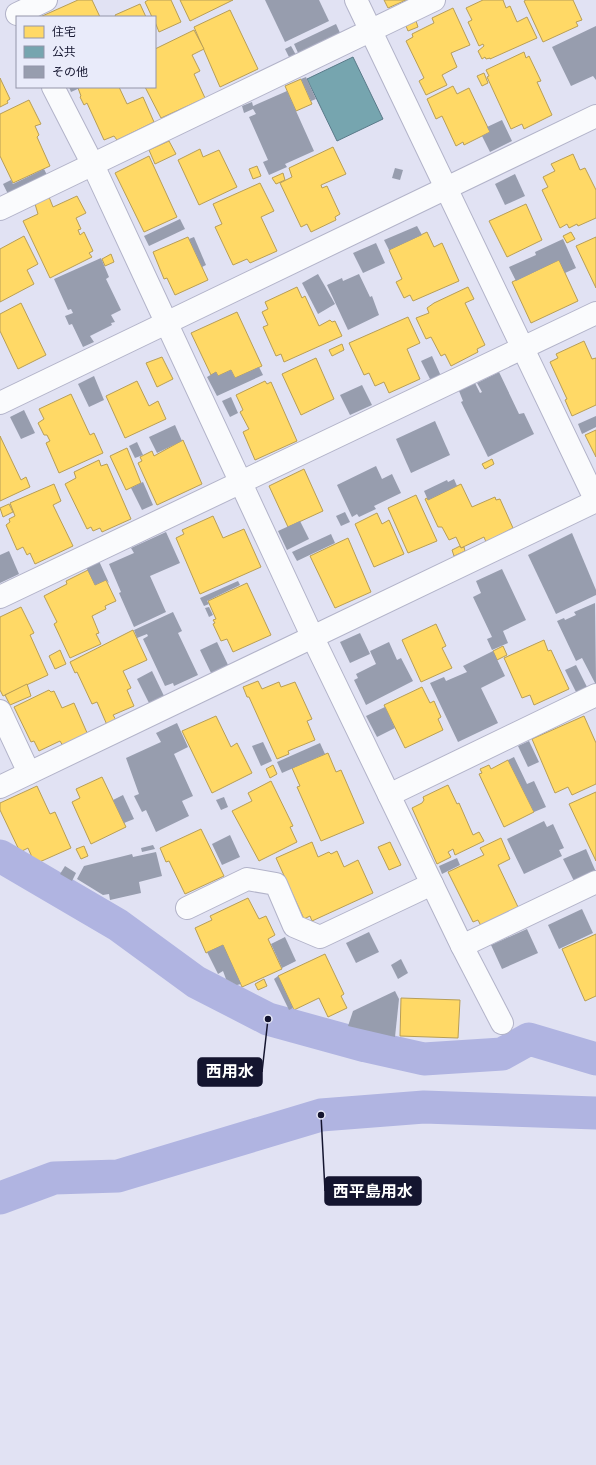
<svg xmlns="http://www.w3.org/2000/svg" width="596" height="1465" font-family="Spectral,'Noto Sans JP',serif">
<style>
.homes{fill:#ffd966;stroke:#b89e56}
.public{fill:#76a5af;stroke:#597a89}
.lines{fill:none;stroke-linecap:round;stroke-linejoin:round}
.canal{stroke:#b0b4e1;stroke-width:33}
.building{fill:#979dae}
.street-casing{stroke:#b2b3c9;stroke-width:24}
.street{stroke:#fafbfd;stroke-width:22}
.leader{fill:none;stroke:#14152f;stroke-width:1.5}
.callout-dot{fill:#14152f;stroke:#e9ebfa;stroke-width:1.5}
.callout{fill:#14152f;stroke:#14152f;stroke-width:1.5}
.callout-label{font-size:16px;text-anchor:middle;font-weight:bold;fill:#fff}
</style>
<rect width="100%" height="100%" fill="#e1e2f3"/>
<!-- homes -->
<g class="homes">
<polygon points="78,0 92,0 100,17 40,17"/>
<polygon points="148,0 171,0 181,22 159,32 155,22 155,17 152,17 145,2"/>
<polygon points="180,0 233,0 190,21"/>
<polygon points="384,0 406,0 388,8"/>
<polygon points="483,0 503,0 506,8 510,6 517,22 527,17 537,38 490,59 490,58 486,59 485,57 482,59 478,51 484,46 483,44 479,46 468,22 472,20 466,8"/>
<polygon points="526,0 573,0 582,20 576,22 578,26 543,42 524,1"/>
<polygon points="140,4 146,17 116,17 115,15"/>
<polygon points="453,8 470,45 451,53 457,67 442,75 447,85 426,95 419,81 424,78 406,41 413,37 412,34 434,23 432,18"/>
<polygon points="230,10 258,69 220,87 194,27"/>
<polygon points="416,21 418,27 408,31 406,26"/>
<polygon points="194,30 204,49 192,55 200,71 194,74 205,98 161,118 145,87 155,87 155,49"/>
<polygon points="524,52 526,58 529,56 541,81 537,82 552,115 524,129 522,124 511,129 487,77 489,76 486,70"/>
<polygon points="484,73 488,83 482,86 477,76"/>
<polygon points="0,78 10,99 7,101 8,103 0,107"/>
<polygon points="301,79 312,104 296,111 285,86"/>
<polygon points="453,86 457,94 469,88 490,132 464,145 463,142 456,146 442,116 436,119 427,99"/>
<polygon points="81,87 119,87 127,104 143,97 154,122 117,140 114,136 104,140 87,103 84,105 80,97 81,96 78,88"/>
<polygon points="29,100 41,124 35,126 39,135 37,137 50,166 13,183 0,156 0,114"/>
<polygon points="169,141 176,154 155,164 149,150"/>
<polygon points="333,147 346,174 321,185 322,188 327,186 340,214 335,217 336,220 311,232 307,224 301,227 280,183 292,177 289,168"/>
<polygon points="200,149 203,157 219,150 237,187 199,205 178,160"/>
<polygon points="573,154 580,170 585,168 596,190 596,218 578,226 577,224 569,228 567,224 560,228 542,190 548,187 543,177 555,171 551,164"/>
<polygon points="149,156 177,217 144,232 115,173"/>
<polygon points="257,166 261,176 253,179 249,169"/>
<polygon points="283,173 285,180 276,184 272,178"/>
<polygon points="260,183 274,211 261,217 277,251 250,263 247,259 233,265 215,227 222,224 213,204"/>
<polygon points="77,196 86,213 76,218 81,229 78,230 80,235 84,232 93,251 89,253 92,257 50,278 23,221 38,214 35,204 49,197 53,207"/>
<polygon points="526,204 542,240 507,257 489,221"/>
<polygon points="427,232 434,247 442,243 459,281 413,301 410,295 404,298 396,282 402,279 389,250"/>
<polygon points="571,232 575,239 567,243 563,236"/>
<polygon points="24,236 38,264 27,270 34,284 0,302 0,249"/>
<polygon points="188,237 208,280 175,295 167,278 164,279 153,252"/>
<polygon points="596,237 596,288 576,246"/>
<polygon points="111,254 114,262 105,266 102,259"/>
<polygon points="559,260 578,301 531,323 512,282"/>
<polygon points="297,287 302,298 305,296 319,326 330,320 332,322 335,321 342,336 284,362 281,354 276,356 263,327 268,325 262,312 268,309 265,302"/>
<polygon points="468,287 474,299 465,303 485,345 477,349 478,352 451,366 445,354 441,356 431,337 426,339 416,318 429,313 427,308 434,303"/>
<polygon points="21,303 46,355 18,369 0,331 0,314"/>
<polygon points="237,312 262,366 235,378 231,370 218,376 216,372 211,375 191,333"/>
<polygon points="408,317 420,343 407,349 420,379 389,393 384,382 375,386 369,373 364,375 349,343"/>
<polygon points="584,341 592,359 596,358 596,405 572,416 565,400 567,399 550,362 558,358 556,354"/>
<polygon points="342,344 344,350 332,356 329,350"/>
<polygon points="162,357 173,379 157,387 146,363"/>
<polygon points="316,358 334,399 301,415 282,374"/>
<polygon points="137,381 149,406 158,401 166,419 125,438 106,396"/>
<polygon points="265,381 267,384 271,382 297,441 255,460 243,432 249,429 240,412 243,410 236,395"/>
<polygon points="71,394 90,435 94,433 103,453 59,473 46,443 50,441 47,435 44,435 38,423 44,419 39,409"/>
<polygon points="596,430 596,457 585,435"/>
<polygon points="0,436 21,480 26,477 30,487 0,501"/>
<polygon points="183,440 202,484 157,505 138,463 142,461 140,457 152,451 154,456"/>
<polygon points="127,448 141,483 126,490 110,456"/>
<polygon points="492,459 494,464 485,469 482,464"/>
<polygon points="99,460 101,466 107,464 131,519 102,532 100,528 93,531 91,527 87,529 65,484 76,478 74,472"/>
<polygon points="304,469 323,511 288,527 269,486"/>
<polygon points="54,484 61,501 53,505 73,546 35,564 30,553 27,555 23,547 17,550 6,525 10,522 9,519 15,516 10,503"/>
<polygon points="461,484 472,507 495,497 496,500 500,499 513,528 486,542 484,537 461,548 456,537 449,540 442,527 438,527 425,499 427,498 428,500"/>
<polygon points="416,495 437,541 408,553 388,508"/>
<polygon points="9,504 13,512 3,517 0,508"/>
<polygon points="377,513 382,524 389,520 404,554 374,567 355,524"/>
<polygon points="213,516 223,538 244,529 261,567 200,594 176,538 184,534 182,530"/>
<polygon points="348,538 371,592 335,608 310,556"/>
<polygon points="460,546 461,548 464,547 465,551 454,556 452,550"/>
<polygon points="88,570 95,585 106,580 116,601 105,606 106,609 92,616 99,633 96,634 101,644 70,658 54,624 57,622 44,596 67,584 66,581"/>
<polygon points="247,583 271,635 233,652 227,639 221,641 213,624 215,623 213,620 216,619 208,601"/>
<polygon points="21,607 34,633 30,635 48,675 3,696 0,690 0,617"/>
<polygon points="436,624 446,646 442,648 452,668 421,682 402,640"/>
<polygon points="133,630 147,660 123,671 131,688 127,690 134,706 113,715 116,720 107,725 97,702 92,704 77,672 75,673 70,662"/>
<polygon points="544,640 548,651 551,650 569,689 534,705 530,695 522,698 504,658"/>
<polygon points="503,646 507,655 497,660 493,651"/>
<polygon points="60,650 66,664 55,669 49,656"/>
<polygon points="258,681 262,689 279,682 281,687 295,682 312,719 307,721 315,740 288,751 289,754 277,759 249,697 247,697 243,687"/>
<polygon points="27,684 31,696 10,705 5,695"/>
<polygon points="422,687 430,703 434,701 441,717 438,719 443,730 405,748 384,705"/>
<polygon points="49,690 51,692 54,691 62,708 74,703 88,735 63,746 60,741 39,751 34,741 31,742 14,707"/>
<polygon points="216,716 231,747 237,743 252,773 212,793 182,731"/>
<polygon points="584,716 596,743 596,784 572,795 568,787 555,793 532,739"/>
<polygon points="328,753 336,772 341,770 364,823 321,841 297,787 300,786 292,768"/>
<polygon points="508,760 534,812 504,827 479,774 482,773 480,769 489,765 491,769"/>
<polygon points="273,765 277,774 270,778 266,769"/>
<polygon points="102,777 126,827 91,844 72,802 80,798 76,789"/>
<polygon points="271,781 293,826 290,827 297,842 259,861 232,811 252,801 248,793"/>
<polygon points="448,785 457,804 459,803 473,835 479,832 484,841 455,855 453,849 448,852 451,857 437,864 412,808 422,803 424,800 423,797"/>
<polygon points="37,786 50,814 55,812 71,848 35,864 28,848 20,852 0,810 0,803"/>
<polygon points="596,792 596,861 569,804"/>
<polygon points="201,829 224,876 185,894 169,861 166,862 160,848"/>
<polygon points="501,838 510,859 498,865 518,907 481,926 478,920 473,922 448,872 484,855 480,848"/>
<polygon points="312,842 318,857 329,852 331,854 337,851 344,867 358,860 373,893 312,921 310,916 304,919 276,858"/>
<polygon points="390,842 401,865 389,870 378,847"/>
<polygon points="84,846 88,856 81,859 76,849"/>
<polygon points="248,898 259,919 266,916 275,935 268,939 282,969 242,987 223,945 206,953 195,928 212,920 210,916"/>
<polygon points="596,934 596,996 585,1001 562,949"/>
<polygon points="325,954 344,994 341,996 347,1008 328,1017 319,998 294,1010 278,976"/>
<polygon points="264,979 267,986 258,990 255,984"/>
<polygon points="401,998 460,1000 458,1038 400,1036"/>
</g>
<!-- public -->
<polygon class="public" points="353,57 383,119 337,141 307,79"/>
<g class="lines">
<!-- canal -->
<g class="canal">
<polyline points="0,856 118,925 196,982 268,1019 366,1046 424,1059 502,1054 529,1039 596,1059"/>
<polyline points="0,1198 54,1178 118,1176 321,1115 424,1107 596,1113"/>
</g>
</g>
<!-- building -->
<g class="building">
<polygon points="265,0 319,0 329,21 285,42"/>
<polygon points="336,24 341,35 299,55 294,44"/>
<polygon points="596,26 596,80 593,76 571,86 552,47"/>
<polygon points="291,46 296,55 290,59 285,49"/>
<polygon points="306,77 316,99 311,101 301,79"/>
<polygon points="69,87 82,87 71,92"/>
<polygon points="287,91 314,151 285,164 287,167 269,175 263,162 268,160 249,117 256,114 253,109 244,113 242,106 252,102 253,106"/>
<polygon points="502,120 512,141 490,152 482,136 490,132 487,127"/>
<polygon points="395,168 403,170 400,180 392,178"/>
<polygon points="44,169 47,175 8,194 3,184 11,180 13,184"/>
<polygon points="515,174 525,196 505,205 495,184"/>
<polygon points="180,219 185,229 149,246 144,236"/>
<polygon points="417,226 422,235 389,250 384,240"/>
<polygon points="194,237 206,265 202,267 189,239"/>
<polygon points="563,239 576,268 565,273 559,260 516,281 509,267 536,255 535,252"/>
<polygon points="376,243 385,263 363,273 353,253"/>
<polygon points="101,258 109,277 106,279 121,310 111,315 115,322 111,323 112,325 90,336 94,342 83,347 72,324 69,325 65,316 73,313 71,309 68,310 54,279"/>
<polygon points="318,274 335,304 318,314 302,283"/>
<polygon points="359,274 370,297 372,296 379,315 348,330 327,285 342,278 343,281"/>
<polygon points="432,356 441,376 431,381 421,361"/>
<polygon points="259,367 263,375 217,396 207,377 216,372 218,376 231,370 235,378"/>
<polygon points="499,372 519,414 524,413 534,434 488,457 461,402 463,401 459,391 475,383 480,393 482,392 477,383"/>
<polygon points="94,376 104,400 89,407 78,384"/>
<polygon points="362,385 372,405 350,415 340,395"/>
<polygon points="231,397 238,413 230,417 222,401"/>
<polygon points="24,410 35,433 21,439 10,417"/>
<polygon points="596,416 596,427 582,434 578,424"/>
<polygon points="435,421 450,455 411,473 396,439"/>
<polygon points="175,425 182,441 157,453 149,437"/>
<polygon points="137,442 143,455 135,458 129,446"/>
<polygon points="376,466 382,479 392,474 401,493 374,506 376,509 359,517 357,514 352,517 337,485"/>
<polygon points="454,479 457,486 428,500 424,491 447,480 448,482"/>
<polygon points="143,482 153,505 142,510 131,488"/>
<polygon points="345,512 350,522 341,526 336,516"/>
<polygon points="300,521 309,539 287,550 278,531"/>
<polygon points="166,532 180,563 150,576 166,612 134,627 119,593 121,592 109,564 134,553 131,548"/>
<polygon points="572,533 596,590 596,595 556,614 528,555"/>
<polygon points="331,534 335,543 297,561 292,552"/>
<polygon points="9,551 19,574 0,583 0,555"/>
<polygon points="99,561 109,583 106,580 95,585 86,567"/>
<polygon points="502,569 526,620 503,631 508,643 492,650 487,639 492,637 473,597 481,593 476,581"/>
<polygon points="238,581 240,585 207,601 209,604 204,606 200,598"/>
<polygon points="595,603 596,683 595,683 582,658 576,661 557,621 564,618 565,620 576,615 574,612"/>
<polygon points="209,607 213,615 209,617 205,608"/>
<polygon points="173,612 182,631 178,633 198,675 174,686 173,683 165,686 143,639 148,636 147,634 137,638 134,630"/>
<polygon points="360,633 370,654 350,663 340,642"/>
<polygon points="217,642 229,667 212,675 200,650"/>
<polygon points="389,642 397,660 401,658 413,681 366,705 354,680 358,678 356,674 376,664 370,651"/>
<polygon points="493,651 505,676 481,688 498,723 458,742 430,683 444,677 446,681 467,672 463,666"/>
<polygon points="576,665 587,687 576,692 565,670"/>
<polygon points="152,671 165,698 150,705 137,679"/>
<polygon points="385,707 395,728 377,737 366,716"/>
<polygon points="177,723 188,747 174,754 193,796 182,801 189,816 156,832 146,810 142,812 134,796 139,794 126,758 161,742 156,733"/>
<polygon points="529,741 539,762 528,767 518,746"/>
<polygon points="263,742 272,761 261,766 252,746"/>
<polygon points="320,743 325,754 282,773 277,762"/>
<polygon points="514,757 527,784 534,781 546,807 534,812 508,760"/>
<polygon points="123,795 134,819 124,823 113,800"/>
<polygon points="224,797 228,807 221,810 216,800"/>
<polygon points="544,821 547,827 553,824 564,848 559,850 562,856 524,874 507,839"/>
<polygon points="230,835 240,857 222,865 212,844"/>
<polygon points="153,845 155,849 142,852 141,848"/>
<polygon points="586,849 596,872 575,883 563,859"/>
<polygon points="156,852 162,876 139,882 141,893 110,900 109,894 103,895 77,879 84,866 132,854 133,857"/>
<polygon points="457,858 460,865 442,874 439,866"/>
<polygon points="65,866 76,873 72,881 60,874"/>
<polygon points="582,909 593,933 559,949 548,925"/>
<polygon points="527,929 538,953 502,969 491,945"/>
<polygon points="369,932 379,952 356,963 346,943"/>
<polygon points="285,937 296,961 282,968 271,944"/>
<polygon points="223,945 241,984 237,985 226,979 223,971 218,974 207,952"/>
<polygon points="401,959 408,973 398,979 391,965"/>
<polygon points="278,976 293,1008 289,1010 274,979"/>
<polygon points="395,991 399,999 395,1037 348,1026 353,1011"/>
</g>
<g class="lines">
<!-- street casing -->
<g class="street-casing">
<g id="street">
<polyline points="356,0 596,501"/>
<polyline points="17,14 46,0"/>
<polyline points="53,87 93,165 313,638 462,946 596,882"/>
<polyline points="0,209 434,0"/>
<polyline points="0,403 596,116"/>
<polyline points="0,597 596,313"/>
<polyline points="0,711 29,773"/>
<polyline points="0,787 596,501"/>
<polyline points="389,795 596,695"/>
<polyline points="187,908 247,879 276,884 294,926 320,937 432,884"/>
<polyline points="462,946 502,1023"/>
</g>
</g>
<!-- street -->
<use href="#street" class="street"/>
</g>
<!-- callouts -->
<path class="leader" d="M268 1019L262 1072M321 1115L325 1191"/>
<g class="callout-dot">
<circle cx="268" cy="1019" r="4"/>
<circle cx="321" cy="1115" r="4"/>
</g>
<g class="callout">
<rect x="198" y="1058" width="64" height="28" rx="4"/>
<rect x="325" y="1177" width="96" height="28" rx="4"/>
</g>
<g class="callout-label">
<text x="230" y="1077">西用水</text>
<text x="373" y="1197">西平島用水</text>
</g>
<!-- legend -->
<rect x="16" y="16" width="140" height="72" fill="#e9ebfa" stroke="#9495a9"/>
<rect x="24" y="26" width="20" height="12" fill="#ffd966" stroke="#9495a9"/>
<text x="52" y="36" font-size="12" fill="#14152f">住宅</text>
<rect x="24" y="46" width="20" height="12" fill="#76a5af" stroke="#9495a9"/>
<text x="52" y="56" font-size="12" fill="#14152f">公共</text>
<rect x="24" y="66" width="20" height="12" fill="#979dae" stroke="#9495a9"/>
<text x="52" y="76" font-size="12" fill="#14152f">その他</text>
</svg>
